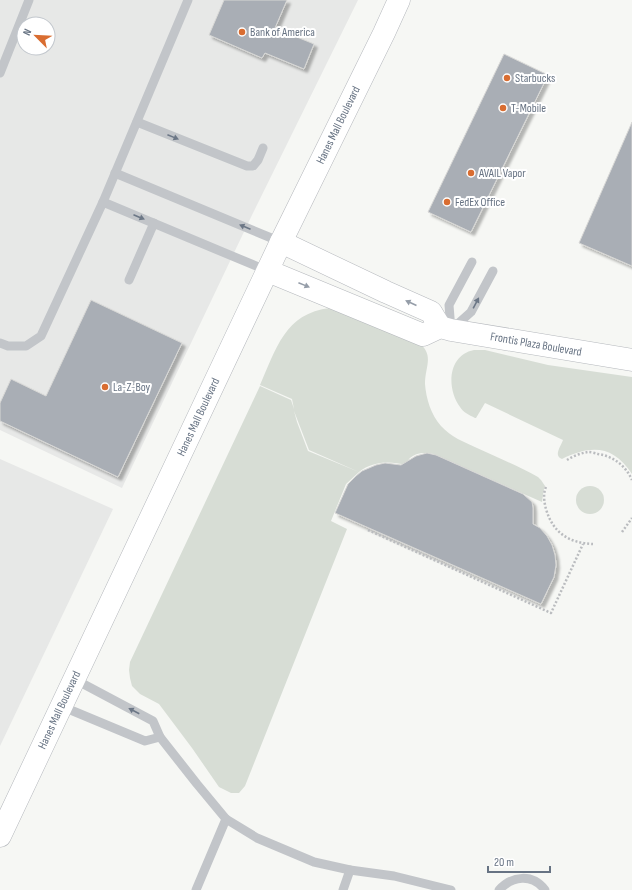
<svg xmlns="http://www.w3.org/2000/svg" width="632" height="890" font-family="'Sofia Sans Condensed',sans-serif">
<style>
.built{fill:#e7e8e7;fill-rule:evenodd}
.green{fill:#d7ddd5}
.building{fill:#a9aeb5;stroke:#d8d8d6;filter:url(#shadow)}
.lines{fill:none;stroke-linecap:round;stroke-linejoin:round}
.secondary-casing{stroke:#b5b8bd;stroke-width:23}
.path{stroke:#babcbf;stroke-width:2.5;stroke-dasharray:2 2;stroke-linecap:butt}
.lane{stroke:#c2c5c9;stroke-width:9}
.secondary{stroke:#fff;stroke-width:22}
.oneway{fill:#6c7786}
.oneway2{fill:#959da8}
.poi-dot{fill:#d96d31;stroke:#fff;stroke-width:1.5}
.labels{text-anchor:middle;stroke-width:4;stroke-linejoin:round;paint-order:stroke}
.poi-label{font-size:12px;fill:#677383;stroke:#fff;text-anchor:start}
.street-label{font-size:12px;fill:#677383;stroke:#fff}
</style>
<defs>
<filter id="shadow"><feDropShadow dx="3.5" dy="3.5" stdDeviation="1" flood-color="#0004"/></filter>
</defs>
<rect width="100%" height="100%" fill="#f6f7f4"/>
<!-- built -->
<g class="built">
<path d="M0,0H358L252,215L122,488L0,430ZM24,24H48V48H24Z"/>
<polygon points="0,459 113,509 0,746"/>
</g>
<!-- green -->
<g class="green">
<path d="M330,308L418,342C435,355 425,366 425,384C426,398 431,415 441,426C451,437 464,442 477,448C498,458 519,466 538,477L541,480L545,486C543,491 543,496 542,502L436,455C427,452 416,452 409,459C409,460 406,464 406,465C390,461 373,461 359,472L309,450L294,411L297,422L308,451L359,472L346,484L331,521L347,529L245,786L239,793H231L219,787L192,748L159,704L140,694L132,686L130,678L129,670L130,662L260,386L291,400L294,409L292,399L260,385C276,349 285,313 330,308Z"/>
<path d="M474,350H485L548,365L632,377V474C613,445 591,445 562,459C553,456 561,446 563,440L485,403L476,418H475C469,415 463,412 460,407C446,388 448,355 474,350Z"/>
<circle cx="590" cy="500" r="14"/>
</g>
<!-- building -->
<g class="building">
<polygon points="224,0 287,0 275,28 314,44 304,69 265,53 262,58 209,35"/>
<polygon points="504,54 548,75 471,232 428,212"/>
<polygon points="632,122 632,266 579,243"/>
<polygon points="91,300 182,343 118,477 0,421 0,403 11,379 46,396"/>
<polygon points="427,453 436,455 523,494 532,502 533,508 533,524 540,528 547,536 552,545 555,555 556,565 554,577 541,604 335,513 348,484 356,476 362,471 376,465 385,463 401,465 416,456"/>
</g>
<g class="lines">
<!-- secondary casing -->
<g class="secondary-casing">
<g id="secondary">
<polyline points="281,242 386,292 431,312 440,327"/>
<polyline points="268,271 423,335 440,327 451,330 632,360"/>
<polyline points="0,836 281,242 384,33 399,0"/>
</g>
</g>
<!-- path -->
<g class="path">
<path d="M567,460C573,456 581,453 588,452C591,452 595,453 598,454C613,456 626,466 632,480"/>
<path d="M546,487C543,493 544,502 546,509C553,533 569,543 593,544"/>
<polyline points="368,530 551,613 583,544"/>
<polyline points="622,532 632,518"/>
</g>
<!-- lane -->
<g class="lane">
<polyline points="0,73 29,0"/>
<polyline points="137,122 247,166 253,166 258,160 263,148"/>
<polyline points="115,173 281,242"/>
<polyline points="103,202 268,271"/>
<polyline points="129,280 154,223"/>
<polyline points="452,329 471,312 493,271"/>
<polyline points="451,330 449,305 472,262"/>
<polyline points="0,343 8,346 26,346 41,336 103,202 188,0"/>
<polyline points="74,679 153,721 160,737 197,784 226,819 257,838 314,862 350,870 343,890"/>
<polyline points="61,706 145,741 160,737"/>
<polyline points="350,870 394,876 451,890"/>
<polyline points="196,890 226,819"/>
<path d="M499,890C512,876 532,873 545,890"/>
</g>
<!-- secondary -->
<use href="#secondary" class="secondary"/>
</g>
<!-- one-way arrows -->
<defs><path id="oneway-solid" d="M-6-.8H1V-3.2L6.5 0L1 3.2V.8H-6Z"/></defs>
<g class="oneway">
<use href="#oneway-solid" transform="translate(173 137) rotate(22)"/>
<use href="#oneway-solid" transform="translate(139 217) rotate(23)"/>
<use href="#oneway-solid" transform="translate(245 227) rotate(-157)"/>
<use href="#oneway-solid" transform="translate(476 303) rotate(-62)"/>
<use href="#oneway-solid" transform="translate(134 711) rotate(-152)"/>
</g>
<g class="oneway2">
<use href="#oneway-solid" transform="translate(304 285) rotate(22)"/>
<use href="#oneway-solid" transform="translate(411 303) rotate(-156)"/>
</g>
<!-- markers -->
<g class="poi-dot">
<circle cx="242" cy="32" r="4"/>
<circle cx="507" cy="78" r="4"/>
<circle cx="503" cy="108" r="4"/>
<circle cx="471" cy="173" r="4"/>
<circle cx="447" cy="202" r="4"/>
<circle cx="105" cy="387" r="4"/>
</g>
<g class="labels">
<!-- poi labels -->
<g class="poi-label">
<text x="250" y="36">Bank of America</text>
<text x="515" y="82">Starbucks</text>
<text x="511" y="112">T-Mobile</text>
<text x="479" y="177">AVAIL Vapor</text>
<text x="455" y="206">FedEx Office</text>
<text x="113" y="391">La-Z-Boy</text>
</g>
<!-- street labels -->
<g class="street-label">
<text transform="translate(338 125) rotate(-64)" y="4">Hanes Mall Boulevard</text>
<text transform="translate(536 344) rotate(10)" y="4">Frontis Plaza Boulevard</text>
<text transform="translate(198 417) rotate(-65)" y="4">Hanes Mall Boulevard</text>
<text transform="translate(59 710) rotate(-65)" y="4">Hanes Mall Boulevard</text>
</g>
</g>
<!-- north arrow -->
<g transform="translate(36 36) rotate(294)"><circle r="19" fill="#ffffff" stroke="#c2c7cd"/>
<path d="M0-3L7 15L0 10L-7 15Z" fill="#d96d31"/>
<text y="-6" font-size="11" font-weight="bold" text-anchor="middle" fill="#677383">N</text>
</g>
<!-- scale -->
<path d="M488 866v6h62v-6" fill="none" stroke="#677383" stroke-width="2"/>
<text x="494" y="866" font-size="12" fill="#677383" stroke="#ffffff" stroke-width="3" paint-order="stroke">20 m</text>
</svg>
